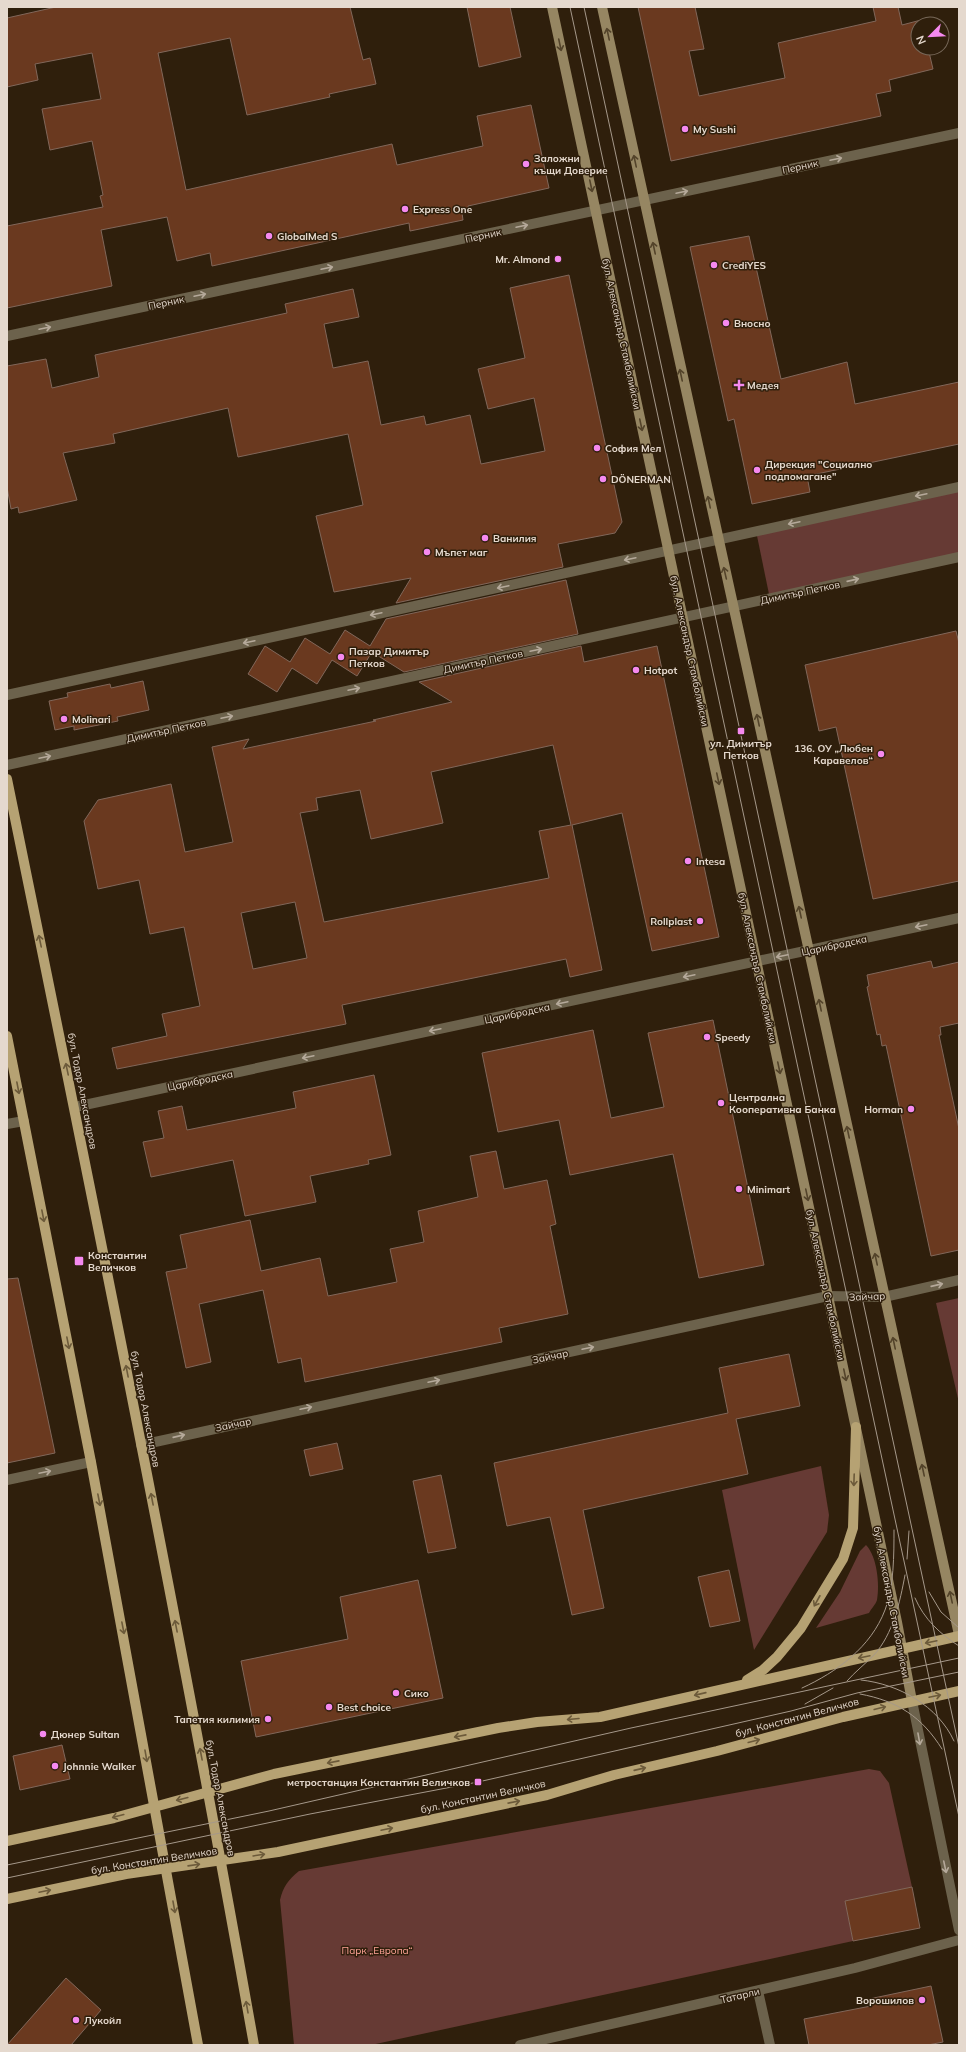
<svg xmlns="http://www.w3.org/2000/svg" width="966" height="2052" font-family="Mulish,sans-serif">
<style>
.green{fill:#663a34}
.building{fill:#6a391f;stroke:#81675a;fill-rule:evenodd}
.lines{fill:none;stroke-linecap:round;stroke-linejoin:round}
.minor{stroke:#6c624c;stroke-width:10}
.tertiary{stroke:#6c624c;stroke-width:10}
.secondary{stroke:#968662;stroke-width:10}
.primary{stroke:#b6a273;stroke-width:10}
.tram{stroke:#a5988a;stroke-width:1}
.oneway{stroke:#53432a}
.oneway2{stroke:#b5a99a}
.oneway3{stroke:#6c5a3a}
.poi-dot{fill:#f589ef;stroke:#2f1f0c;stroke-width:1.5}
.labels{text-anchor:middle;stroke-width:3;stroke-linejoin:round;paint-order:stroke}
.poi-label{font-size:10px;font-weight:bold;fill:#e5d9ce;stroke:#2f1f0c;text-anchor:start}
.street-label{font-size:10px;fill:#e5d9ce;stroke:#2f1f0c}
.park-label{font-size:10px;fill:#fea397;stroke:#2f1f0c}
</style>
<rect width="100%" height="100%" fill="#2f1f0c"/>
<!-- green -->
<g class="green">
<polygon points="959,487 959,557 770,599 756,531"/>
<polygon points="959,1298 959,1403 936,1303"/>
<polygon points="821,1466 829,1515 827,1532 754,1650 722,1490"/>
<path d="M866,1545C877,1556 880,1585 877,1600C876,1604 871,1609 869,1613L816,1628L840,1592L860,1551Z"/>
<path d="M869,1769L880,1771L889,1783L912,1887L846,1901L853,1941L371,2045H294L280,1900C283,1887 288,1880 299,1871Z"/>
</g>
<!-- building -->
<g class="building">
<polygon points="56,7 350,7 363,60 370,58 376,84 329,94 330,97 247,115 230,38 158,53 186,190 392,144 397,165 483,146 477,116 531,105 549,188 468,206 469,211 462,213 463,220 410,231 409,223 212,266 210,253 177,261 167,217 101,230 112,286 7,308 7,226 103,207 100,196 103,195 92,141 50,150 42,109 101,99 92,53 35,64 38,80 7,87 7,18"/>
<polygon points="467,7 510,7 521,57 479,67"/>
<polygon points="638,7 695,7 704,49 689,51 699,96 785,78 778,43 876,21 873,7 898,7 902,25 921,20 922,24 918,24 918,48 928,48 933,69 889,80 891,91 876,94 881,116 671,161"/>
<polygon points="749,236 781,379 847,362 855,404 959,382 959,444 807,476 810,492 752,504 734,419 728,421 690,247"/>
<polygon points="569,275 622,522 615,533 558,544 563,567 396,603 411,578 334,592 316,516 363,505 348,434 238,457 228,408 113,434 115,443 63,453 77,500 19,513 18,507 11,509 7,487 7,366 46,359 52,388 99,377 95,355 287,313 285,304 353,289 359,317 324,324 333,368 368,361 381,425 424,416 426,425 470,415 481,464 545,451 534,398 488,409 478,369 525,358 510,288"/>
<polygon points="566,580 578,634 404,672 372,652 357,676 332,660 317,684 292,668 277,692 248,674 265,646 290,662 305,638 330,654 345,630 370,646 386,619"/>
<polygon points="956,631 959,643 959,881 873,899 836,727 819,731 805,665"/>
<path d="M581,646L584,662L657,646L719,937L652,951L622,813L572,825L602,970L570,977L566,959L342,1005L346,1024L117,1069L112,1048L167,1036L162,1014L200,1006L184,927L150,934L139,880L98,889L84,821L98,800L171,784L185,852L233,842L212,747L249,739L243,749L376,721L373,720L452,702L419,682ZM553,745L571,825L539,831L549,878L324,922L300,813L318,810L316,798L360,790L371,839L443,823L431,772ZM295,902L307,958L253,969L241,913Z"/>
<polygon points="143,681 149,710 117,717 118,721 74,730 74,726 55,730 49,701 68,697 67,693 110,684 111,688"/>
<polygon points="931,961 933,968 959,962 959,1023 940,1027 941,1035 939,1035 959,1129 959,1250 931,1256 886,1045 882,1046 880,1034 877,1035 867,987 869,986 867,975"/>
<polygon points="713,1020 764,1265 699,1278 673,1154 570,1175 559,1120 498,1132 482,1053 593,1030 611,1118 664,1107 648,1033"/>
<polygon points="374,1075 391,1155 368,1160 369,1164 310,1176 316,1202 245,1216 233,1160 151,1177 143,1142 164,1138 158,1111 182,1106 187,1130 296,1108 293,1092"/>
<polygon points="496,1151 504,1189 547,1180 556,1224 550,1226 568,1314 499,1328 502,1342 305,1382 301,1358 278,1363 263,1290 199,1304 211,1362 186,1368 166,1272 187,1268 180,1235 250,1220 261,1271 320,1258 328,1296 397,1282 390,1249 424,1242 418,1211 478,1197 470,1156"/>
<polygon points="18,1278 55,1453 7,1463 7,1279"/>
<polygon points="789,1354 800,1406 736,1419 748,1474 583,1510 604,1608 572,1615 550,1517 507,1526 494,1463 728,1413 719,1368"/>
<polygon points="337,1443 343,1469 310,1476 304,1450"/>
<polygon points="441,1475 456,1548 428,1553 413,1481"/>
<polygon points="729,1570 740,1621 710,1627 698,1577"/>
<polygon points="418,1580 443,1698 256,1737 241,1661 348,1639 340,1597"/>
<polygon points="62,1745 70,1779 20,1790 13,1756"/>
<polygon points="912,1887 920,1928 853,1941 845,1901"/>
<polygon points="66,1978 101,2010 71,2045 7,2045"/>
<polygon points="931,1986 943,2042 928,2045 809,2045 804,2019 871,2006 869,1999"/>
</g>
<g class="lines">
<!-- minor -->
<g class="minor">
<polyline points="7,336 959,133"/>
<polyline points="7,695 959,487"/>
<polyline points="7,765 959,557"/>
<polyline points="75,1107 959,918"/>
<polyline points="7,1124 24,1121"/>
<polyline points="141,1445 828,1296 884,1297 959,1280"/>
<polyline points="7,1480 91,1462"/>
<polyline points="758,1991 770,2045"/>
<polyline points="520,2045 855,1968 959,1940"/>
</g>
<!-- tertiary -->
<polyline class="tertiary" points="912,1701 959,1930"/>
<!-- secondary -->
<g class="secondary">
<polyline points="552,7 828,1296 897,1622 912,1701"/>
<polyline points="602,7 959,1635"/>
</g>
<!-- primary -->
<g class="primary">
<path d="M7,779C93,1200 179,1622 254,2045"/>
<polyline points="7,1036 91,1462 198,2045"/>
<polyline points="747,1680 763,1670 777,1657 801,1628 843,1559 853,1528 856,1427"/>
<polyline points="7,1841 114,1818 274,1774 498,1728 537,1722 600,1717 959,1636"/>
<polyline points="7,1899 126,1874 278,1852 547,1795 614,1775 717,1751 843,1717 959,1691"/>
</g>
<!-- tram -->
<g class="tram">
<polyline points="570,7 959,1817"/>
<polyline points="584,7 959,1747"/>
<polyline points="907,1559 909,1531"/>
<polyline points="929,1592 941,1612 959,1628"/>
<path d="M915,1598C924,1619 940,1634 959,1646"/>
<path d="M861,1680C899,1684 938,1706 954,1741"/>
<path d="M847,1681C855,1672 865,1664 874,1655C893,1634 900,1602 905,1575"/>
<path d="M802,1688C837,1672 871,1647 885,1610C894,1588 894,1553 894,1530"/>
<path d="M860,1694C898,1701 922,1717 942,1749"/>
<polyline points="805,1704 833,1688"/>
<polyline points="7,1865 269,1811 631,1728 959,1658"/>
<polyline points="7,1878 310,1814 478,1782 791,1711 857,1693 959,1672"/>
</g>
</g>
<!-- one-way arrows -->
<defs><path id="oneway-shaft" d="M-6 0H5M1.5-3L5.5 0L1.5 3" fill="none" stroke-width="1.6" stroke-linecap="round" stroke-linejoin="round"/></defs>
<g class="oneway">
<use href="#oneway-shaft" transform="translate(608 34) rotate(-102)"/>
<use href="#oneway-shaft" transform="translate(560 45) rotate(78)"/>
<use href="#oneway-shaft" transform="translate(635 161) rotate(-102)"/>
<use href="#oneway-shaft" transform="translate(591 186) rotate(78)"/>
<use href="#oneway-shaft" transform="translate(654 248) rotate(-102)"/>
<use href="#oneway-shaft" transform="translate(681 375) rotate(-102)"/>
<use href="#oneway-shaft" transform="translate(641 425) rotate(78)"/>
<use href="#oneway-shaft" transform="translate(709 502) rotate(-102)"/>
<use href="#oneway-shaft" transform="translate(725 573) rotate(-103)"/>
<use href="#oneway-shaft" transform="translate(758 720) rotate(-102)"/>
<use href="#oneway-shaft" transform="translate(718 779) rotate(78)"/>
<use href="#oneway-shaft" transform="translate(800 912) rotate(-102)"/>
<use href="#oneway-shaft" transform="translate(820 1005) rotate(-102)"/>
<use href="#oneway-shaft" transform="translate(779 1068) rotate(78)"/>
<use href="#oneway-shaft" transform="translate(848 1132) rotate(-102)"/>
<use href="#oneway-shaft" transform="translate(807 1195) rotate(78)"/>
<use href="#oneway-shaft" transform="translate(876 1259) rotate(-102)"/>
<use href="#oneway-shaft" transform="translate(894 1343) rotate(-102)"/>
<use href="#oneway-shaft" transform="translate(845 1375) rotate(78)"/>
<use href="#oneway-shaft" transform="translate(923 1470) rotate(-102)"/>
<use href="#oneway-shaft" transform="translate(951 1597) rotate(-102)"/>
</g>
<g class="oneway2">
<use href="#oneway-shaft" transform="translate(836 159) rotate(-12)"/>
<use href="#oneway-shaft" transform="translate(682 192) rotate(-12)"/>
<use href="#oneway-shaft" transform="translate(522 226) rotate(-12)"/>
<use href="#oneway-shaft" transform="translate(327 268) rotate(-12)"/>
<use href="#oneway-shaft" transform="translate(200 295) rotate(-12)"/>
<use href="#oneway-shaft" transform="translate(45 328) rotate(-12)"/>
<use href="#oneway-shaft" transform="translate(921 495) rotate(168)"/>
<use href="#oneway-shaft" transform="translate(794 523) rotate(168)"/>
<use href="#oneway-shaft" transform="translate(630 559) rotate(168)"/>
<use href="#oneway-shaft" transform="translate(853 580) rotate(-13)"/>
<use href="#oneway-shaft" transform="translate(503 587) rotate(168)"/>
<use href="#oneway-shaft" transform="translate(376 614) rotate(168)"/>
<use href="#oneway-shaft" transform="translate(249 642) rotate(168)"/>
<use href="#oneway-shaft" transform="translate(536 650) rotate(-12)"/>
<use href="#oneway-shaft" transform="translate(354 689) rotate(-12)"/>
<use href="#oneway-shaft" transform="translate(227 717) rotate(-12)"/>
<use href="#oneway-shaft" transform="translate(45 757) rotate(-12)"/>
<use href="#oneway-shaft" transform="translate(921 926) rotate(168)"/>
<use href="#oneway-shaft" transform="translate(782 956) rotate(168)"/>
<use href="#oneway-shaft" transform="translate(689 976) rotate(168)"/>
<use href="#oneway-shaft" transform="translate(562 1003) rotate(168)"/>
<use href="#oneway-shaft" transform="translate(435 1030) rotate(168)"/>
<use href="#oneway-shaft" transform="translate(308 1057) rotate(168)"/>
<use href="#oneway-shaft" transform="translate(937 1285) rotate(-13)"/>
<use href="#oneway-shaft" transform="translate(588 1348) rotate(-12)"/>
<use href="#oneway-shaft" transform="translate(434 1381) rotate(-12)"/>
<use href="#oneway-shaft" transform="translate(306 1408) rotate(-12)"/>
<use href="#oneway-shaft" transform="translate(179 1436) rotate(-13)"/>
<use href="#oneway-shaft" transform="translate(45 1472) rotate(-12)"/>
<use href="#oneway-shaft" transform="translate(919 1739) rotate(80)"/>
<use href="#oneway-shaft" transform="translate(945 1867) rotate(78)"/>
</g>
<g class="oneway3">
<use href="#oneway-shaft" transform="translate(40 941) rotate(-102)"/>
<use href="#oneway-shaft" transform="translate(67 1069) rotate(-102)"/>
<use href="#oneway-shaft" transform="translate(18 1088) rotate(79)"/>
<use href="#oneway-shaft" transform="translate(43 1216) rotate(79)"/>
<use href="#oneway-shaft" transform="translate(68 1343) rotate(79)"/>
<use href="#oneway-shaft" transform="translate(127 1371) rotate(-101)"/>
<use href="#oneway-shaft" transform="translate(854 1480) rotate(92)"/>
<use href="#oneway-shaft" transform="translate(152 1499) rotate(-101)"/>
<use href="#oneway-shaft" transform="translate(99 1500) rotate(79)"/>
<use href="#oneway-shaft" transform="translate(817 1601) rotate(119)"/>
<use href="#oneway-shaft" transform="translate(176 1626) rotate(-101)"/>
<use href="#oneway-shaft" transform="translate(123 1628) rotate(79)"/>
<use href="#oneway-shaft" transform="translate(931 1642) rotate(168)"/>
<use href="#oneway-shaft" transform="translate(864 1657) rotate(168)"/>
<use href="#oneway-shaft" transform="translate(700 1694) rotate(167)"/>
<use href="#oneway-shaft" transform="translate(935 1696) rotate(-12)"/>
<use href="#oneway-shaft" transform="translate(880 1708) rotate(-14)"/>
<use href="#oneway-shaft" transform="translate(573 1719) rotate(175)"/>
<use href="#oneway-shaft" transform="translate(460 1736) rotate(169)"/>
<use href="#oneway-shaft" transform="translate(754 1741) rotate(-15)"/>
<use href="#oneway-shaft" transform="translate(201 1754) rotate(-101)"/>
<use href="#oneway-shaft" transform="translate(146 1756) rotate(80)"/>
<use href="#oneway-shaft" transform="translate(333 1762) rotate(169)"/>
<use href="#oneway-shaft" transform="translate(640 1769) rotate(-13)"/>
<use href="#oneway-shaft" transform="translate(182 1799) rotate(166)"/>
<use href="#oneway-shaft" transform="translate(514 1802) rotate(-11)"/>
<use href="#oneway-shaft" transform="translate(118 1816) rotate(165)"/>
<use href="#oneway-shaft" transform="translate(387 1829) rotate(-12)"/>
<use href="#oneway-shaft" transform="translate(259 1855) rotate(-9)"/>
<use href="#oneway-shaft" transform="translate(194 1865) rotate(-8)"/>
<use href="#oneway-shaft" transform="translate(45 1891) rotate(-12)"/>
<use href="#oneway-shaft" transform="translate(174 1907) rotate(80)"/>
<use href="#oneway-shaft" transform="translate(247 2007) rotate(-100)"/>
</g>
<!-- markers -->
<g class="poi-dot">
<circle cx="685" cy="129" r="4"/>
<circle cx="526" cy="164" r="4"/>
<circle cx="405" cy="209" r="4"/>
<circle cx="269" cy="236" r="4"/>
<circle cx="558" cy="259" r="4"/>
<circle cx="714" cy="265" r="4"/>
<circle cx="726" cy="323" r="4"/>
<path d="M737 379h4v4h4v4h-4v4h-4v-4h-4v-4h4z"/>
<circle cx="597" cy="448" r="4"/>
<circle cx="757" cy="470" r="4"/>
<circle cx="603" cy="479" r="4"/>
<circle cx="485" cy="538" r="4"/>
<circle cx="427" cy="552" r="4"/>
<circle cx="341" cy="657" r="4"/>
<circle cx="636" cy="670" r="4"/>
<circle cx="64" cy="719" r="4"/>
<rect x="737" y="727" width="8" height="8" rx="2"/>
<circle cx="881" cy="754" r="4"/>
<circle cx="688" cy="861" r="4"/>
<circle cx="700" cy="921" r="4"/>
<circle cx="707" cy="1037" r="4"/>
<circle cx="721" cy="1103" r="4"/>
<circle cx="911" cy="1109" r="4"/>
<circle cx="739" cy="1189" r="4"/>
<rect x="74" y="1256" width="10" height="10" rx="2"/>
<circle cx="396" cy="1693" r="4"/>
<circle cx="329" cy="1707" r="4"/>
<circle cx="268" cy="1719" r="4"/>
<circle cx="43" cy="1734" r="4"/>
<circle cx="55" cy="1766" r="4"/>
<rect x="474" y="1778" width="8" height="8" rx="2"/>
<circle cx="922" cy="2000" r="4"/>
<circle cx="76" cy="2020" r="4"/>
</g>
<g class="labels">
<!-- poi labels -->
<g class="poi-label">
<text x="693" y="133">My Sushi</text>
<text x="534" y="162">Заложни<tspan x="534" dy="12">къщи Доверие</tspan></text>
<text x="413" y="213">Express One</text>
<text x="277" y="240">GlobalMed S</text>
<text x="550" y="263" text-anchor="end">Mr. Almond</text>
<text x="722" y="269">CrediYES</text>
<text x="734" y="327">Вносно</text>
<text x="747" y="389">Медея</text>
<text x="605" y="452">София Мел</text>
<text x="765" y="468">Дирекция "Социално<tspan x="765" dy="12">подпомагане"</tspan></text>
<text x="611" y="483">DÖNERMAN</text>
<text x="493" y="542">Ванилия</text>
<text x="435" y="556">Мъпет маг</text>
<text x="349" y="655">Пазар Димитър<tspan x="349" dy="12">Петков</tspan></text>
<text x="644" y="674">Hotpot</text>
<text x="72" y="723">Molinari</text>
<text x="741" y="747" text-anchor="middle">ул. Димитър<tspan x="741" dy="12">Петков</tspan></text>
<text x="873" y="752" text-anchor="end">136. ОУ „Любен<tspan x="873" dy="12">Каравелов“</tspan></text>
<text x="696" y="865">Intesa</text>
<text x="692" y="925" text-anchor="end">Rollplast</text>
<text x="715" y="1041">Speedy</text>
<text x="729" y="1101">Централна<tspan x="729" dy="12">Кооперативна Банка</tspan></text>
<text x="903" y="1113" text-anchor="end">Horman</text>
<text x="747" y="1193">Minimart</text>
<text x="88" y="1259">Константин<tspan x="88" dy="12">Величков</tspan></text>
<text x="404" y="1697">Сико</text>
<text x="337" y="1711">Best choice</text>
<text x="260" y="1723" text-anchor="end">Тапетия килимия</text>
<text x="51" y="1738">Дюнер Sultan</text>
<text x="63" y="1770">Johnnie Walker</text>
<text x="470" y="1786" text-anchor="end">метростанция Константин Величков</text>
<text x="914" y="2004" text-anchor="end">Ворошилов</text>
<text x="84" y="2024">Лукойл</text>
</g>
<!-- street labels -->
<g class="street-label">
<text transform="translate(800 166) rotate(-12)" y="4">Перник</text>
<text transform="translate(483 235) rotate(-12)" y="4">Перник</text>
<text transform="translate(166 302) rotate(-12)" y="4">Перник</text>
<text transform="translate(622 334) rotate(78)" y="4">бул. Александър Стамболийски</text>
<text transform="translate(800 592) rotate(-12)" y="4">Димитър Петков</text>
<text transform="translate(690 651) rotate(78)" y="4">бул. Александър Стамболийски</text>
<text transform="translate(483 661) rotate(-12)" y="4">Димитър Петков</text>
<text transform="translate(166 730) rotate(-12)" y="4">Димитър Петков</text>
<text transform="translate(834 945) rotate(-12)" y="4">Царибродска</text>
<text transform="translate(758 968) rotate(78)" y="4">бул. Александър Стамболийски</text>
<text transform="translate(517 1013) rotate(-12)" y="4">Царибродска</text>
<text transform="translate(200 1080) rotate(-12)" y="4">Царибродска</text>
<text transform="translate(83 1091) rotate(79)" y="4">бул. Тодор Александров</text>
<text transform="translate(826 1285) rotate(78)" y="4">бул. Александър Стамболийски</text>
<text transform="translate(867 1296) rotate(-2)" y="4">Зайчар</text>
<text transform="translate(550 1356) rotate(-12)" y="4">Зайчар</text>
<text transform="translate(146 1409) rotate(79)" y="4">бул. Тодор Александров</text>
<text transform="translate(233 1424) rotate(-12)" y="4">Зайчар</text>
<text transform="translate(892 1602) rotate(79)" y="4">бул. Александър Стамболийски</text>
<text transform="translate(797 1717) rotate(-15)" y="4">бул. Константин Величков</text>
<text transform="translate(483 1796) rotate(-12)" y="4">бул. Константин Величков</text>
<text transform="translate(221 1798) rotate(79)" y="4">бул. Тодор Александров</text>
<text transform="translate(154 1860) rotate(-9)" y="4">бул. Константин Величков</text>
<text transform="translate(740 1995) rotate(-13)" y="4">Татарли</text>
</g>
<!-- park labels -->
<g class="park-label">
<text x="377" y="1954">Парк „Европа“</text>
</g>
</g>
<!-- border -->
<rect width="966" height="2052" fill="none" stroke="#e5d9ce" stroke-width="16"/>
<!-- north arrow -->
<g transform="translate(930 36) rotate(246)"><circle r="19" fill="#2f1f0c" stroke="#78695a"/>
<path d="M0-3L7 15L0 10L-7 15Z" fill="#f589ef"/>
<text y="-6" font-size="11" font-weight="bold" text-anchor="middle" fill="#e5d9ce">N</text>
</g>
</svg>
